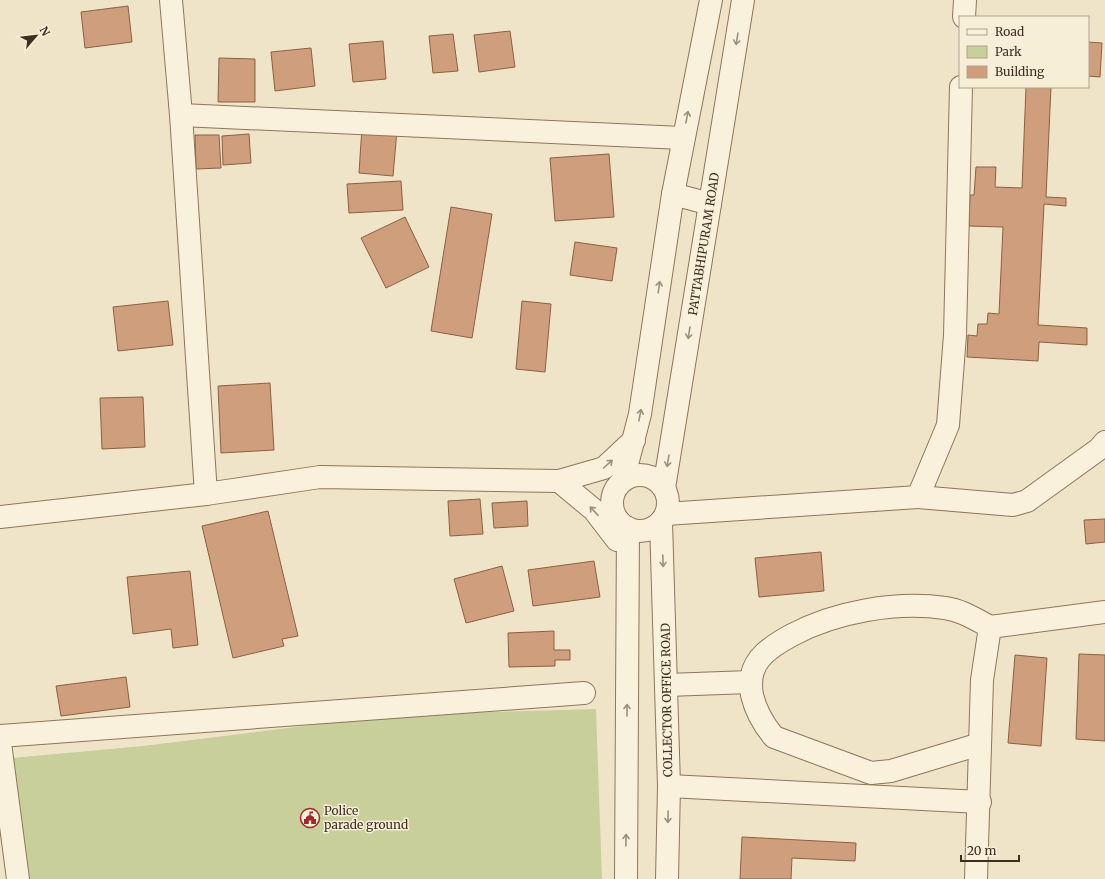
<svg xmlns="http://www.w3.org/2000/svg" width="1105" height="879" font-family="Merriweather,serif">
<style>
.green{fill:#c9cf9b}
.building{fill:#cf9f7d;stroke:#8d5f41}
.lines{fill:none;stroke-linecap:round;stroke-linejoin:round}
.minor-casing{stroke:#8d765c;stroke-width:24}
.tertiary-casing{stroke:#8d765c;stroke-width:24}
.minor{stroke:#faf1dc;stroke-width:22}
.tertiary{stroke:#faf1dc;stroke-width:22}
.oneway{stroke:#9c907e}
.labels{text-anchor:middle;stroke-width:3;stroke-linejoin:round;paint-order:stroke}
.street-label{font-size:12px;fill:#3d2e20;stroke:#f7eed8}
.poi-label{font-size:12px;fill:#3d2e20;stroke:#f7eed8;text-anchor:start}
</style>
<rect width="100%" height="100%" fill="#f0e4c8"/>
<!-- green -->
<polygon class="green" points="596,709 602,879 29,879 12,758 143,746 391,715"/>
<!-- building -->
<g class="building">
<polygon points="128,6 132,42 85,48 81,12"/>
<polygon points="510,31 515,67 479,72 474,35"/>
<polygon points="453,34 458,71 433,73 429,36"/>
<polygon points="383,41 386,79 353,82 349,44"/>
<polygon points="1088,42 1102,43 1100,77 1088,76"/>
<polygon points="311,48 315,86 275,91 271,52"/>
<polygon points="219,58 255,59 255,102 218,102"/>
<polygon points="1026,87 1051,87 1046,197 1066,198 1066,206 1044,204 1038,325 1087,328 1087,345 1039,342 1038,361 967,357 968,335 977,336 978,324 987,324 988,313 999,314 1003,227 969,226 970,195 974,195 976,167 996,167 995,187 1022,188"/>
<polygon points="362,127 397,130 393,176 359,173"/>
<polygon points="249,134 251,163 223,165 222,136"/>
<polygon points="195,135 219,135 221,168 196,169"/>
<polygon points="609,154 614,217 555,221 550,158"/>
<polygon points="401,181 403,210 349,213 347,184"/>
<polygon points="451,207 492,214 472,338 431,331"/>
<polygon points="405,217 429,267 386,288 361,238"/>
<polygon points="575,242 617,248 612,281 570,275"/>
<polygon points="168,301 173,345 118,351 113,307"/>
<polygon points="522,301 551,304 545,372 516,369"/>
<polygon points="270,383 274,450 221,453 218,386"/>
<polygon points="143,397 145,447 102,449 100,398"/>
<polygon points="480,499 483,534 450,536 448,501"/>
<polygon points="527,501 528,526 494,528 492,503"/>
<polygon points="268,511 298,636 282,639 284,646 233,658 202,526"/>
<polygon points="1105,519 1105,542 1086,544 1084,520"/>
<polygon points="821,552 824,591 759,597 755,558"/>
<polygon points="594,561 600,597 533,606 528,570"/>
<polygon points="502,566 514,611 466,623 454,579"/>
<polygon points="190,571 198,645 173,648 171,629 133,634 127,577"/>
<polygon points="554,631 554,650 570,650 570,660 555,660 555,666 509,667 508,633"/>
<polygon points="1079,654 1105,655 1105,741 1076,739"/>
<polygon points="1015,655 1047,658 1041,746 1008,743"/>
<polygon points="126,677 130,707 61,716 56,686"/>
<polygon points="742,837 856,843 855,861 792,858 791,879 740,879"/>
</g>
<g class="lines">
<!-- minor casing -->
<g class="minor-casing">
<g id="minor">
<polyline points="171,0 181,115 206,494"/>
<polyline points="964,17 965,0"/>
<polyline points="181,115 682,138"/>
<polyline points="673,194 710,204"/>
<polyline points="918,497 1013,505 1027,501 1099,449 1105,442"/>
<polyline points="666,514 918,497 948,425 955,335 961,87"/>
<polyline points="667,685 750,682"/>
<polyline points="0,736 584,693"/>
<polyline points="0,743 18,879"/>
<path d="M980,744L891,771L871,773L774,737C763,724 756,712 752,695C746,663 766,649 792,635C835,612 895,601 945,608C961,610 975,619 990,627"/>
<polyline points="669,786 980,802"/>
<polyline points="976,879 982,680 990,627 1105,612"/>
</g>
</g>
<!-- tertiary casing -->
<g class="tertiary-casing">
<g id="tertiary">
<circle cx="640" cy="503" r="28"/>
<polyline points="623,480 640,414 673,194 711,0"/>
<polyline points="559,481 594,510 617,540"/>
<polyline points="664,488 743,0"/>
<polyline points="0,517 206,494 320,477 559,481 604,468 634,440"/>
<polyline points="661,522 669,786 667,879"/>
<polyline points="626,879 628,528"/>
</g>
</g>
<!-- minor -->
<use href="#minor" class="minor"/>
<!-- tertiary -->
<use href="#tertiary" class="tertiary"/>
</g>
<!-- one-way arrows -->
<defs><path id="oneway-shaft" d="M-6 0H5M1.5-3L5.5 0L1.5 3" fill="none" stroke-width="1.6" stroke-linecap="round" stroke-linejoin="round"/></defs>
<g class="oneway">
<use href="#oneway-shaft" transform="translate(737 39) rotate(99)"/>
<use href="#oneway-shaft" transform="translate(687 117) rotate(-79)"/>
<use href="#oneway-shaft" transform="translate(659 287) rotate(-82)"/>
<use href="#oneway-shaft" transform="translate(689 333) rotate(99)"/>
<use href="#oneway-shaft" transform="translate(640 415) rotate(-79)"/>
<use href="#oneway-shaft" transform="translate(668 461) rotate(99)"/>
<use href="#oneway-shaft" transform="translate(608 464) rotate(-42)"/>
<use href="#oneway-shaft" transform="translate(594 511) rotate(-133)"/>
<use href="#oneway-shaft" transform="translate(663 561) rotate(88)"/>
<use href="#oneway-shaft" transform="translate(627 710) rotate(-90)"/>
<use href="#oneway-shaft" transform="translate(668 817) rotate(91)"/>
<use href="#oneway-shaft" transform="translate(626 840) rotate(-89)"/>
</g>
<!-- icons -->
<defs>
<g id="civic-ring" transform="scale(1)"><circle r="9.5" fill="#f7eed8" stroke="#9e2a2b" stroke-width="1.5"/><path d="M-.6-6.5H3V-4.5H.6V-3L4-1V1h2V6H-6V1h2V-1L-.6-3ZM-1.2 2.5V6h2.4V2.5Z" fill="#9e2a2b"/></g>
</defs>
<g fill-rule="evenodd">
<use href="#civic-ring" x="310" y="818"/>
</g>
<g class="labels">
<!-- street labels -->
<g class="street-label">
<text transform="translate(704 244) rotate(-81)" y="4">PATTABHIPURAM ROAD</text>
<text transform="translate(667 700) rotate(-91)" y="4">COLLECTOR OFFICE ROAD</text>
</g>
<!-- poi labels -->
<g class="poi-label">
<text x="324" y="815">Police<tspan x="324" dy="14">parade ground</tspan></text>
</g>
</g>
<!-- legend -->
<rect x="959" y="16" width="130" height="72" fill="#f7eed8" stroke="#ada18e"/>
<rect x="967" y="29" width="20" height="6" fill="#faf1dc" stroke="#ada18e"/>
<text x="995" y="36" font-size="12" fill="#3d2e20">Road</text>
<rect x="967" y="46" width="20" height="12" fill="#c9cf9b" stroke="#ada18e"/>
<text x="995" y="56" font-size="12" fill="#3d2e20">Park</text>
<rect x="967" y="66" width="20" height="12" fill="#cf9f7d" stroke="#ada18e"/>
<text x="995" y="76" font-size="12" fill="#3d2e20">Building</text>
<!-- north arrow -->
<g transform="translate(36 36) rotate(62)" stroke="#f7eed8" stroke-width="3" paint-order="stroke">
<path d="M0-3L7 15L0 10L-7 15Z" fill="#3d2e20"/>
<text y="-6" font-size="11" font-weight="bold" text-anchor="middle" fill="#3d2e20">N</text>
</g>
<!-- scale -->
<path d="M961 855v6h58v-6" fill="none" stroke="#3d2e20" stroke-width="2"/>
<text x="967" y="855" font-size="12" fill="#3d2e20" stroke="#f7eed8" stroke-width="3" paint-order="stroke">20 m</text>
</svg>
